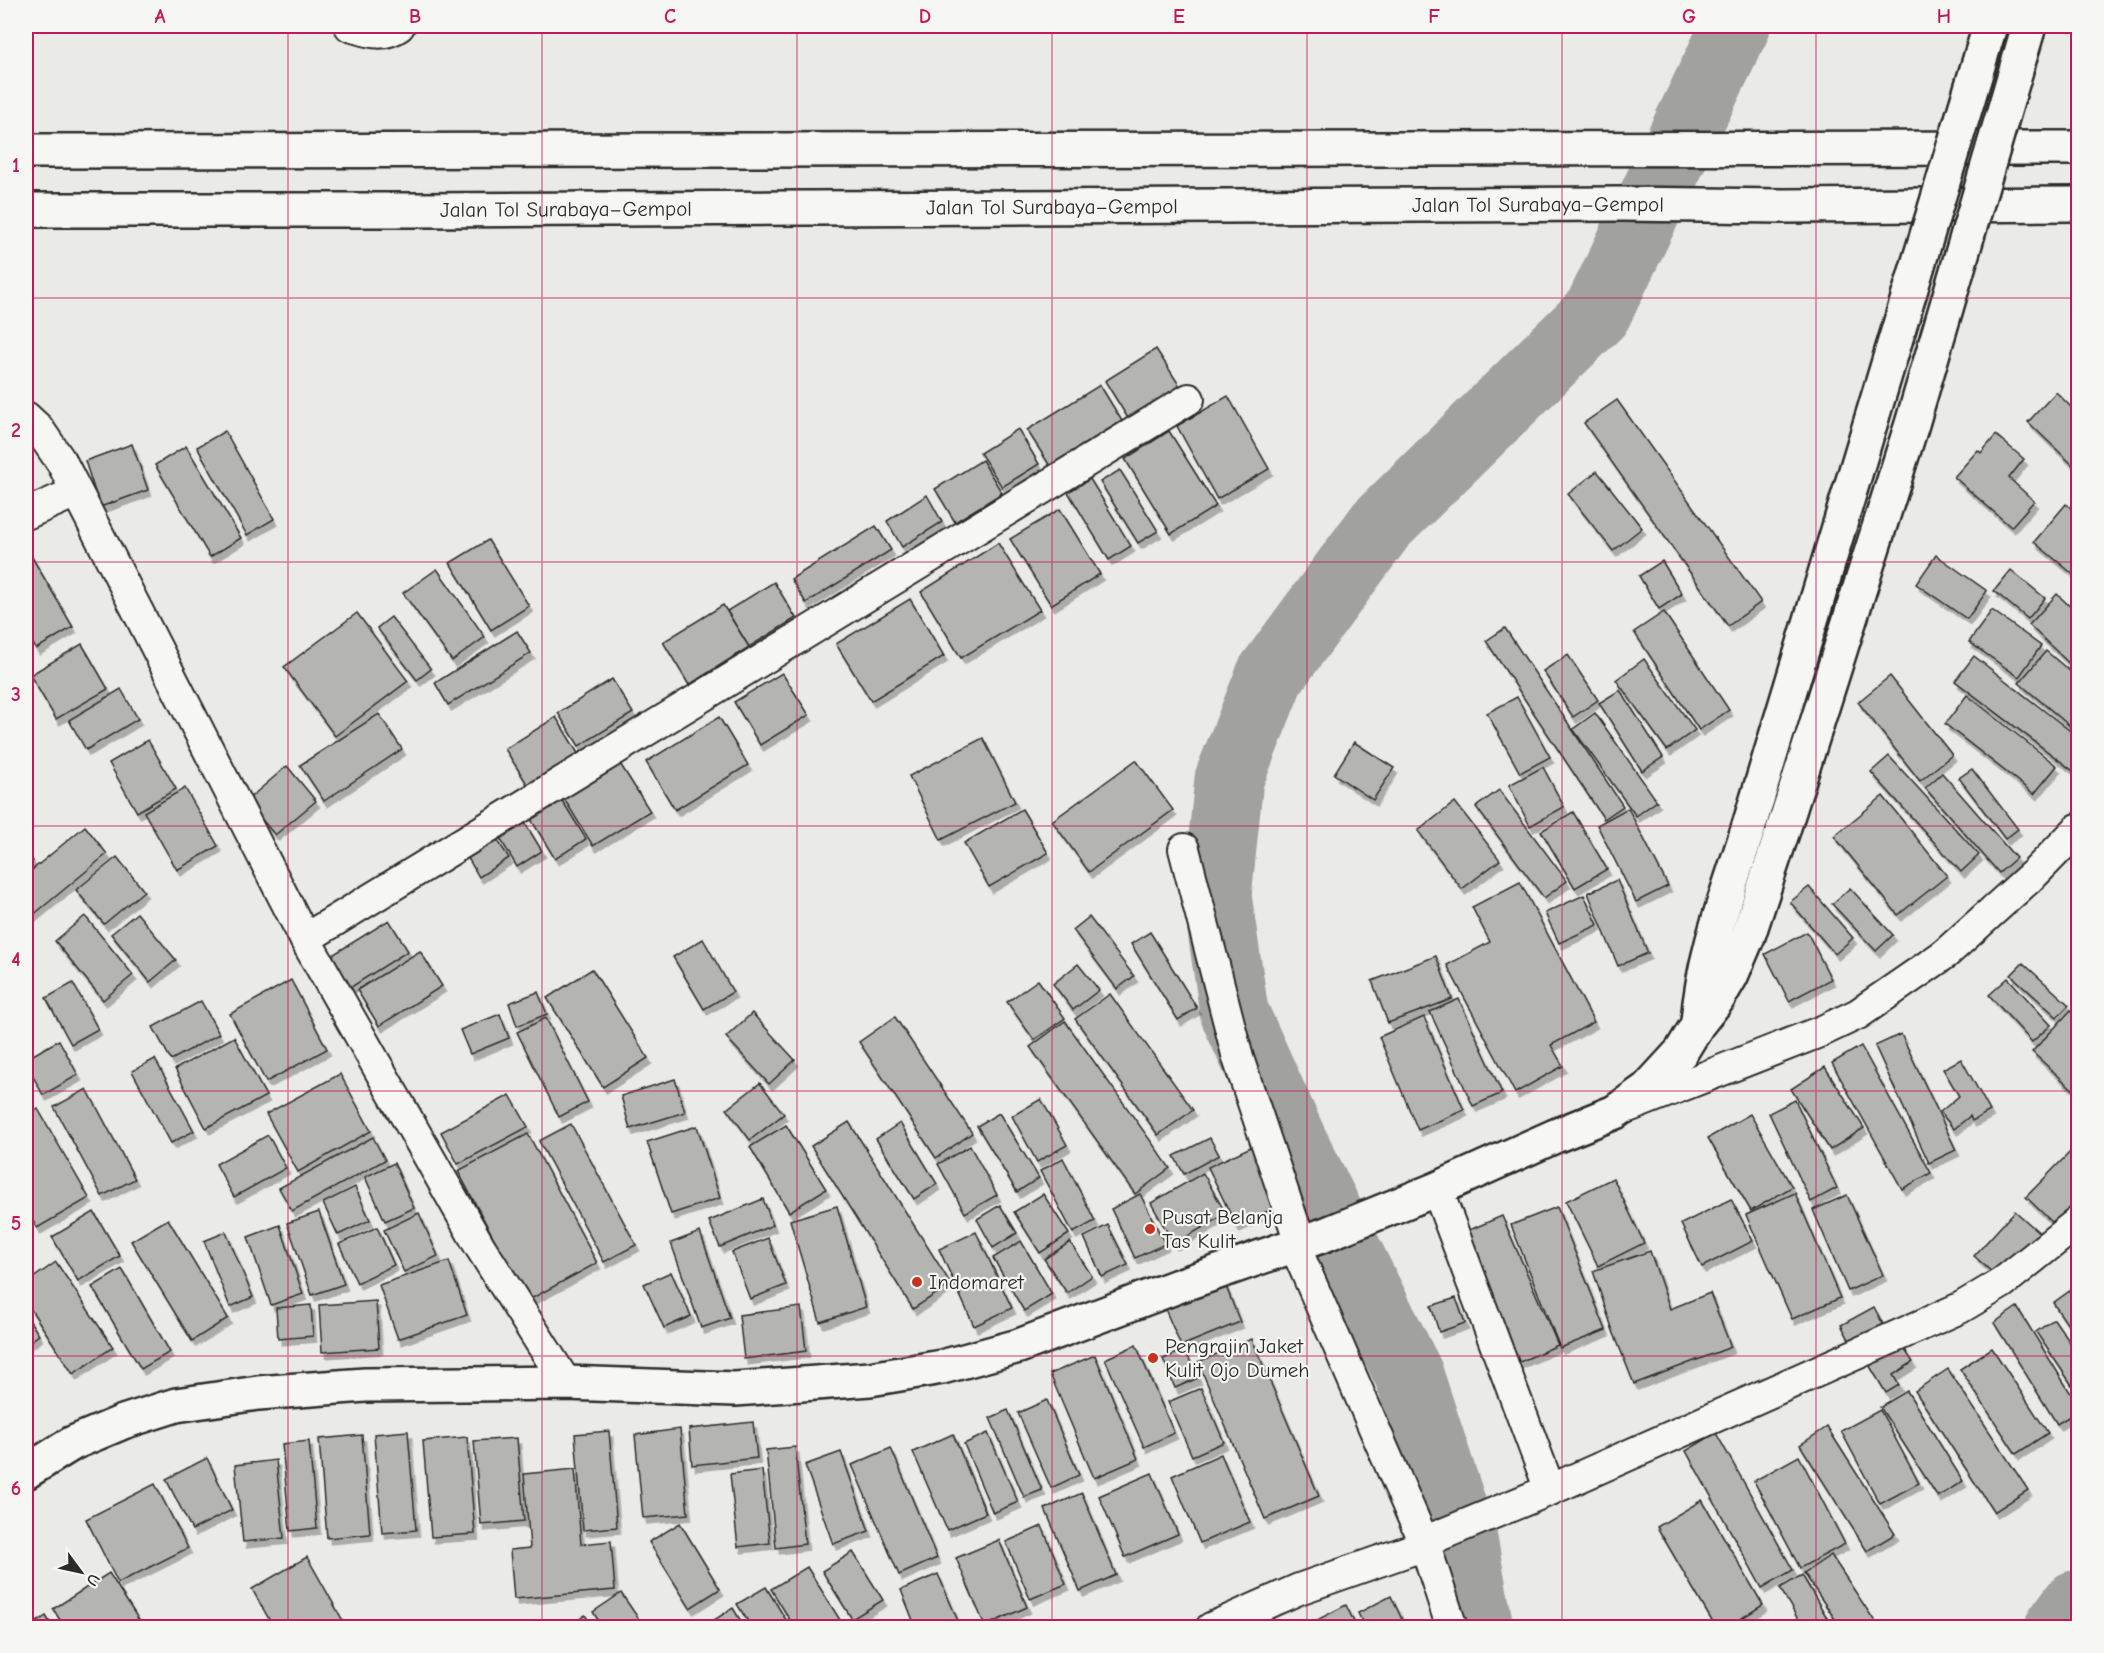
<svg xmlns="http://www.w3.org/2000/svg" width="2104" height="1653" font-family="'Comic Neue',sans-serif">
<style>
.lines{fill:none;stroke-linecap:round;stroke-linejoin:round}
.river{stroke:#a1a19e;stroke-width:69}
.building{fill:#b4b4b1;stroke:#2b2b2b;stroke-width:1.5;filter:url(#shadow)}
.minor-casing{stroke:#2b2b2b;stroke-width:34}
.tertiary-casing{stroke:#2b2b2b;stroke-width:38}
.motorway-casing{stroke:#2b2b2b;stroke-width:38}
.minor{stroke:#f6f6f2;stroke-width:30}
.tertiary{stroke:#f6f6f2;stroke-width:33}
.motorway{stroke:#f6f6f2;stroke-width:33}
.tertiary-bridge-casing{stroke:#2b2b2b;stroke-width:38;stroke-linecap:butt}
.tertiary-bridge{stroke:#f6f6f2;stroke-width:33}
.grid{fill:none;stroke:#c2185b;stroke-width:1.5;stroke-opacity:0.55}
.poi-dot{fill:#c8321e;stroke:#f6f6f2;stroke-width:2}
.labels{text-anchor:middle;stroke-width:4.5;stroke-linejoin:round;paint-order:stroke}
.street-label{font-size:21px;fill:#2b2b2b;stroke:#f6f6f2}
.poi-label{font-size:21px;fill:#2b2b2b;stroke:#f6f6f2;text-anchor:start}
.neatline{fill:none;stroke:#c2185b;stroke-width:2}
.grid-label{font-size:20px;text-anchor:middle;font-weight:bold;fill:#c2185b}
</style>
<defs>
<filter id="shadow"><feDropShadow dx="3.5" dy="6" stdDeviation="0" flood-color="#0004"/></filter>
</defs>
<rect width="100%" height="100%" fill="#eaeae6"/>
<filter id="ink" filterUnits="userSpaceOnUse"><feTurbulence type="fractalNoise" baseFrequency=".0167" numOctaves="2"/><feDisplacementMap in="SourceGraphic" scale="12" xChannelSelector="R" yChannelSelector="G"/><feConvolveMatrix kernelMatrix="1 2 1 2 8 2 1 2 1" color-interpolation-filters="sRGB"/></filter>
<g filter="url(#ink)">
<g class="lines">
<!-- river -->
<g class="river">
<polyline points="1479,1628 1463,1540 1409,1375 1293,1142 1234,1012 1217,896 1229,779 1270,676 1381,525 1597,313 1736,26"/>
<polyline points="2059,1628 2076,1605 2078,1605"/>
</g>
</g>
<!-- building -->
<g class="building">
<polygon points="1156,349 1183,391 1131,423 1105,381"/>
<polygon points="1100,385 1122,421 1050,466 1027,430"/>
<polygon points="2056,392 2078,414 2078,470 2028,422"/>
<polygon points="1228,396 1269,469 1217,499 1177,426"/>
<polygon points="1617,400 1761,602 1728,626 1584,423"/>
<polygon points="1018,429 1039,464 1002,487 980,453"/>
<polygon points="225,431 274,519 247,535 197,447"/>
<polygon points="1169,431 1216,506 1171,534 1125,459"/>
<polygon points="1996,435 2024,459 2009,478 2034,501 2011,527 1954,477 1978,450 1981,453"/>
<polygon points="132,444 148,490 100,507 85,461"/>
<polygon points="186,446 241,538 210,557 155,465"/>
<polygon points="982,460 1002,493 955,522 935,489"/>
<polygon points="1120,470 1158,531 1138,543 1100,482"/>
<polygon points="1597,471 1642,528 1613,551 1568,494"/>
<polygon points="1090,479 1131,546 1109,560 1068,492"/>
<polygon points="927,495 942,522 902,547 887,521"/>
<polygon points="2066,504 2078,514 2078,570 2074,575 2034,542"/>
<polygon points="1060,509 1100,574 1051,605 1010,539"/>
<polygon points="876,526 891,550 806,603 791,579"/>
<polygon points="488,540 529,606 491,630 450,563"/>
<polygon points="998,543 1040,610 961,658 921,592"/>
<polygon points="26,547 73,627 36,649 26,631"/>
<polygon points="1936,555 1987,591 1967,619 1916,584"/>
<polygon points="1662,561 1682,594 1659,609 1639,576"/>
<polygon points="437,569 485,637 452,661 403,593"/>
<polygon points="2011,570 2045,598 2028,619 1994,591"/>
<polygon points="774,582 796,618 749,647 727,611"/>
<polygon points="2057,594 2078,614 2078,672 2029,625"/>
<polygon points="910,599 944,656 871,701 836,644"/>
<polygon points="723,605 749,647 689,685 663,642"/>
<polygon points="1992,610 2041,646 2019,677 1969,642"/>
<polygon points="1664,612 1729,710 1699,730 1634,632"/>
<polygon points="357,613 408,681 335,736 284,667"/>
<polygon points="391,617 431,669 417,680 377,628"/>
<polygon points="1505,628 1623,806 1604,819 1486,641"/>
<polygon points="517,631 531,653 448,705 435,683"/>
<polygon points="82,644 108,689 56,719 30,675"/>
<polygon points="2046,651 2078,678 2078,733 2019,683"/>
<polygon points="1568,655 1598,700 1573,717 1543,671"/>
<polygon points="1974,656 2078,737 2078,772 2077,774 1955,681"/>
<polygon points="1644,659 1695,730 1667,750 1616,680"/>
<polygon points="782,673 809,715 760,745 734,702"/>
<polygon points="1890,676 1952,755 1920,781 1858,702"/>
<polygon points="612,679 633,713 579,746 558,713"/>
<polygon points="121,689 138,719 86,750 69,720"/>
<polygon points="1620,690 1663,757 1642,771 1599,703"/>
<polygon points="1967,695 2057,766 2034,794 1945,724"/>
<polygon points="1517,697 1550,757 1520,773 1487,713"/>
<polygon points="1595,713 1657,801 1636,816 1573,729"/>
<polygon points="379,714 402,749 324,801 300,765"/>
<polygon points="556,717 579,755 529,787 505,749"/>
<polygon points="719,717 748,765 675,810 646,762"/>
<polygon points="983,738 1015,802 941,840 909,776"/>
<polygon points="148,740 176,789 137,812 109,763"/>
<polygon points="1354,742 1394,768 1373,800 1334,774"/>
<polygon points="1889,756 1979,855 1961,872 1871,772"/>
<polygon points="1136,760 1173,810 1089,872 1052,821"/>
<polygon points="619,762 650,811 593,846 563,797"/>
<polygon points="287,766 316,801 275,835 246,801"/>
<polygon points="1543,767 1564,807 1530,826 1509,785"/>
<polygon points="1972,769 2018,829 2005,839 1959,778"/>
<polygon points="1942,773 2016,858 1999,873 1925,788"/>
<polygon points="185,788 218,846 177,870 144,812"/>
<polygon points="1499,790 1567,881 1544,898 1476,807"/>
<polygon points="1883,796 1947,876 1898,915 1834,836"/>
<polygon points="560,797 586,839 555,859 529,816"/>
<polygon points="1455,802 1500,860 1462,889 1418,831"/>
<polygon points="1628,808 1668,886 1636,902 1597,825"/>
<polygon points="1022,809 1048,853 989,887 964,843"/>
<polygon points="1573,812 1607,869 1575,888 1541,831"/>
<polygon points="519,813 542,851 517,867 494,828"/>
<polygon points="85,826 107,854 26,921 26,875"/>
<polygon points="493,833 509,858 479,877 464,851"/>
<polygon points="26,851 33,861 26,867"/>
<polygon points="117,857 144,891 104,924 76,890"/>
<polygon points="1617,880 1648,953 1618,966 1588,893"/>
<polygon points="1520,882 1594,1022 1551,1045 1563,1066 1515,1093 1447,965 1490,942 1472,907"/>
<polygon points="1809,887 1853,938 1835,954 1790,902"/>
<polygon points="1850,888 1893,935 1876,951 1832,904"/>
<polygon points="1584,895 1598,925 1559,943 1545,913"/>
<polygon points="137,913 176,960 150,982 111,934"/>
<polygon points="85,916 133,975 103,1000 55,941"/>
<polygon points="1089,917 1134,976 1117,989 1073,930"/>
<polygon points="389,920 408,951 345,991 326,959"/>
<polygon points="1150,932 1197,1008 1178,1020 1131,944"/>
<polygon points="1807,932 1831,979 1789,1001 1765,954"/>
<polygon points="703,939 733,992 704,1009 673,957"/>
<polygon points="420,951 442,986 379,1026 357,990"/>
<polygon points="1436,956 1452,999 1388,1023 1372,981"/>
<polygon points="2023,963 2069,1005 2057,1017 2011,975"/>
<polygon points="1078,964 1099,990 1073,1010 1053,984"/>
<polygon points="592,969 648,1058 603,1087 547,998"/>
<polygon points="2008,978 2051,1025 2032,1042 1989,995"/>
<polygon points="291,980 327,1049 266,1082 230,1014"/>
<polygon points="1038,980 1065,1018 1034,1040 1007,1002"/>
<polygon points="73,983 98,1029 71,1044 46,998"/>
<polygon points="538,992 547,1014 517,1026 509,1003"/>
<polygon points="1110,994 1193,1110 1158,1135 1075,1019"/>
<polygon points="1459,999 1502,1093 1473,1106 1430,1012"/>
<polygon points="201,1001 219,1034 171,1060 153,1027"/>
<polygon points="2071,1010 2078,1017 2078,1094 2032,1052"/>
<polygon points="752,1013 795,1060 769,1084 726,1037"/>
<polygon points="500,1014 509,1038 470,1054 460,1030"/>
<polygon points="895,1017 972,1133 936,1158 859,1042"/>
<polygon points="1424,1017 1464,1110 1418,1130 1379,1037"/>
<polygon points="546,1018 588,1102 559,1117 517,1032"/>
<polygon points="1065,1021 1170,1168 1135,1194 1030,1047"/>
<polygon points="1901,1034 1956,1150 1929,1163 1875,1046"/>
<polygon points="234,1037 266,1096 206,1128 175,1069"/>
<polygon points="59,1040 78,1075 43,1095 26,1063 26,1059"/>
<polygon points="1861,1046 1931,1173 1902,1189 1832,1063"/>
<polygon points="155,1059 194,1131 171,1143 132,1071"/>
<polygon points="1961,1059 1990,1111 1972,1121 1970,1116 1954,1129 1940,1112 1959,1096 1943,1069"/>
<polygon points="1825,1067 1864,1128 1830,1150 1791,1089"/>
<polygon points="340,1074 371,1131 298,1172 266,1114"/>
<polygon points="675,1079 685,1112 630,1129 621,1096"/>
<polygon points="760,1083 784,1114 750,1140 727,1109"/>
<polygon points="87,1089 135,1179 102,1196 54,1107"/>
<polygon points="510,1095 528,1127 458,1164 441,1132"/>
<polygon points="1041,1099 1067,1145 1037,1162 1012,1116"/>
<polygon points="1795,1100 1837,1188 1811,1202 1769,1113"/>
<polygon points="38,1109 89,1198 37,1228 26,1208 26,1117"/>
<polygon points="999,1113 1039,1178 1017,1192 977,1126"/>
<polygon points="1750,1114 1792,1187 1751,1211 1708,1138"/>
<polygon points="849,1122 951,1284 913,1309 811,1146"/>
<polygon points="900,1123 937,1184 914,1199 876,1139"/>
<polygon points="571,1124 636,1245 604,1262 539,1141"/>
<polygon points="786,1125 826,1189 789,1212 750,1147"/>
<polygon points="697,1126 720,1198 671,1214 647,1142"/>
<polygon points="528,1134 597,1263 527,1301 458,1171"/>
<polygon points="268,1135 286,1168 234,1197 216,1164"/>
<polygon points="373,1137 385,1160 292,1211 279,1188"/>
<polygon points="1210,1138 1219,1155 1184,1174 1174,1156"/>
<polygon points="970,1146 997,1195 965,1213 938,1164"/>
<polygon points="1253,1146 1281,1205 1236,1226 1208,1167"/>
<polygon points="2073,1149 2078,1154 2078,1202 2055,1225 2026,1197"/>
<polygon points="1063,1158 1095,1221 1073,1233 1040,1171"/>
<polygon points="394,1163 414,1208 385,1221 365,1177"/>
<polygon points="1203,1173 1226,1214 1174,1244 1151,1203"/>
<polygon points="1613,1178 1644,1243 1598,1266 1566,1201"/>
<polygon points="355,1187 370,1220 338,1235 323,1203"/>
<polygon points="1795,1193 1840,1298 1792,1319 1746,1215"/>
<polygon points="1043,1194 1069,1234 1040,1253 1014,1212"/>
<polygon points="1140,1194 1165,1244 1135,1258 1111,1209"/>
<polygon points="1847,1195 1883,1275 1848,1291 1813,1210"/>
<polygon points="763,1199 773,1225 720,1247 709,1221"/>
<polygon points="1731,1199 1753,1241 1702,1267 1681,1224"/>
<polygon points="1000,1205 1017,1233 993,1248 977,1219"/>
<polygon points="837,1206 866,1307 820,1322 790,1220"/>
<polygon points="1557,1207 1606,1330 1560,1348 1511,1225"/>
<polygon points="2015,1211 2043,1236 2002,1281 1974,1256"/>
<polygon points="94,1212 120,1256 78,1281 52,1237"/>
<polygon points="319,1212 344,1284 312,1295 287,1223"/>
<polygon points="419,1213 438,1256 404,1272 384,1230"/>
<polygon points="1502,1216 1558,1345 1515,1364 1458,1235"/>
<polygon points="168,1219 228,1318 192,1341 131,1241"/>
<polygon points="280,1225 303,1294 271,1305 248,1237"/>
<polygon points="1108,1225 1128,1265 1102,1277 1084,1237"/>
<polygon points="377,1227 394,1265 357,1283 339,1244"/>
<polygon points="226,1232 253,1297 230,1307 204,1241"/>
<polygon points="700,1232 730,1318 701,1328 671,1243"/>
<polygon points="976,1232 1012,1308 974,1326 939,1249"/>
<polygon points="768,1238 786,1285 750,1299 732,1252"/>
<polygon points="1021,1241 1052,1294 1024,1311 993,1258"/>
<polygon points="1070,1242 1092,1276 1067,1293 1044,1259"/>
<polygon points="1650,1251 1670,1309 1710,1293 1731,1347 1634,1384 1613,1331 1593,1271"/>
<polygon points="449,1261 467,1315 398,1339 379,1285"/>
<polygon points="56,1262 113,1347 73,1374 26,1302 26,1283"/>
<polygon points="122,1269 170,1352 141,1369 92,1287"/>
<polygon points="671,1272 691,1316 664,1328 644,1284"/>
<polygon points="1225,1284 1240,1322 1181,1346 1165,1309"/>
<polygon points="2078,1285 2078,1340 2053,1303"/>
<polygon points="1456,1298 1465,1323 1439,1332 1431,1306"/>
<polygon points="376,1301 379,1348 322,1352 319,1305"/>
<polygon points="311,1305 313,1336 278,1339 276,1308"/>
<polygon points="801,1307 806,1351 744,1359 739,1315"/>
<polygon points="1874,1307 1885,1328 1853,1346 1841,1325"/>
<polygon points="2017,1307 2078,1405 2078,1411 2057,1424 1994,1323"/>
<polygon points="26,1315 39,1335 26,1344"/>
<polygon points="2054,1319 2078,1354 2078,1394 2036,1332"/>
<polygon points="1252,1339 1319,1496 1265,1519 1198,1362"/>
<polygon points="1901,1344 1913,1362 1893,1375 1899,1385 1886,1393 1868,1363"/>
<polygon points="1136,1345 1174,1433 1144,1447 1105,1359"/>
<polygon points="1992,1348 2048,1433 2016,1454 1960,1369"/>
<polygon points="1185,1350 1198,1378 1175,1388 1163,1359"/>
<polygon points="1095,1355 1138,1459 1094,1478 1050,1374"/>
<polygon points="1948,1369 2028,1490 1994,1512 1915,1391"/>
<polygon points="1201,1388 1224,1442 1192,1456 1168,1402"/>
<polygon points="1907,1391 1963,1481 1938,1497 1880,1407"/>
<polygon points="1047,1400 1079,1475 1051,1488 1018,1413"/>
<polygon points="1008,1410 1042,1490 1024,1497 990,1418"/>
<polygon points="1880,1410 1919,1483 1880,1504 1841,1431"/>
<polygon points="753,1422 757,1458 692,1465 689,1429"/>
<polygon points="1827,1427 1895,1534 1867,1551 1800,1445"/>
<polygon points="680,1429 688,1514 643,1518 635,1435"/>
<polygon points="408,1431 416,1530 382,1533 374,1434"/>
<polygon points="609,1431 617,1527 583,1530 575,1434"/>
<polygon points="988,1433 1018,1502 993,1513 964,1444"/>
<polygon points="1716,1433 1793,1570 1762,1588 1686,1451"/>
<polygon points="953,1434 986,1513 947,1530 913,1452"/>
<polygon points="362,1435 370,1534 327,1538 319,1439"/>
<polygon points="467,1437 475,1534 431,1537 423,1441"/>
<polygon points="517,1438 524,1521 481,1525 474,1441"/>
<polygon points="309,1441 317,1528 290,1531 282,1444"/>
<polygon points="795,1447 805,1544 776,1548 766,1450"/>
<polygon points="891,1448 937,1558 899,1575 852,1465"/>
<polygon points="841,1452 869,1531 833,1544 805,1465"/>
<polygon points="1221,1454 1250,1522 1200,1543 1172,1476"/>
<polygon points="1799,1456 1845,1544 1800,1568 1754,1481"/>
<polygon points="207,1458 232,1510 192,1530 166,1479"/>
<polygon points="276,1460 284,1538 243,1542 235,1465"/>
<polygon points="575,1469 581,1544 611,1541 615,1590 514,1599 510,1550 530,1548 524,1474"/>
<polygon points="762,1470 770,1543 738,1547 730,1474"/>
<polygon points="1152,1473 1178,1534 1125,1557 1099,1496"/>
<polygon points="155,1484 188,1548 118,1583 86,1519"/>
<polygon points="1082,1493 1116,1575 1080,1591 1045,1509"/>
<polygon points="1702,1500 1763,1605 1726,1628 1716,1628 1657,1527"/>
<polygon points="680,1523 720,1589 690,1608 649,1542"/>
<polygon points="1042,1526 1066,1584 1030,1599 1006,1542"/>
<polygon points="999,1540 1027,1607 985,1626 956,1558"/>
<polygon points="853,1552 883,1600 852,1619 822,1571"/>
<polygon points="1831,1555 1876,1623 1870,1628 1841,1628 1804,1573"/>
<polygon points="307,1557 347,1628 274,1628 252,1589"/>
<polygon points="807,1567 845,1628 795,1628 771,1589"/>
<polygon points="109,1573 144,1628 65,1628 53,1609"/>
<polygon points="938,1574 961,1628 916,1628 901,1590"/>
<polygon points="1802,1575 1833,1628 1803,1628 1780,1588"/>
<polygon points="766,1587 791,1628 752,1628 737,1604"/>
<polygon points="621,1593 645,1628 603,1628 593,1612"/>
<polygon points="1391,1596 1406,1628 1365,1628 1358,1613"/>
<polygon points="1346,1605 1357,1628 1321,1628 1317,1620"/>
<polygon points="733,1608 745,1628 707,1628 706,1625"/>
<polygon points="585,1615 594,1628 568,1628"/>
<polygon points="46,1616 53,1628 28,1628"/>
</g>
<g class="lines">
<!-- minor casing -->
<g class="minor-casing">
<g id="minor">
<path d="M350,26C368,31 382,38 399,26"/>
<polyline points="26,417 38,428 62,463 305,939 479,1245 566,1383"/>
<polyline points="26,514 76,492"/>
<polyline points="1184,849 1238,1058 1300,1242"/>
<polyline points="305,939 1189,399"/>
<polyline points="1628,1107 1822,1031 1858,1014 1945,954 2035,873 2078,829"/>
<polyline points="1437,1189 1550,1490"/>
<polyline points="1294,1244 1425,1545 1452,1628"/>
<polyline points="1211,1628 1299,1589 1425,1545 1438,1536 1550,1490 1960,1308 2002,1283 2078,1222"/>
</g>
</g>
<!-- tertiary casing -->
<g class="tertiary-casing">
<g id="tertiary">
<path d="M1698,1022C1703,954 1729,890 1749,826"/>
<polyline points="26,1472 73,1443 123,1422 176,1405 258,1393 365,1385 566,1383 735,1389 870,1379 942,1367 1019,1346 1178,1286 1324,1235 1437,1189 1555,1136 1615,1112 1647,1089 1681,1052 1698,1024 1717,1000 1731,976 1748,936 1783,830"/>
</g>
</g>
<!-- motorway casing -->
<g class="motorway-casing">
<g id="motorway">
<polyline points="26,151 2078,148"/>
<path id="s1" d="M26,210H417L1621,204L1783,206L2078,204"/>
</g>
</g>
<!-- minor -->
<use href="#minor" class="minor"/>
<!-- tertiary -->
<use href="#tertiary" class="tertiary"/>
<!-- motorway -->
<use href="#motorway" class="motorway"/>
<!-- tertiary-bridge casing -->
<g class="tertiary-bridge-casing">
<g id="tertiary-bridge">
<polyline points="1749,826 1990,26"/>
<polyline points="1783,830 1912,424 2029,26"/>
</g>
</g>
<!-- tertiary-bridge -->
<use href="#tertiary-bridge" class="tertiary-bridge"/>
</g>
</g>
<!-- grid -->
<path class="grid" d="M288,26V1628M542,26V1628M797,26V1628M1052,26V1628M1307,26V1628M1562,26V1628M1816,26V1628M26,298H2078M26,562H2078M26,826H2078M26,1091H2078M26,1356H2078"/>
<!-- markers -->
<g class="poi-dot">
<circle cx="1150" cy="1229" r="6"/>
<circle cx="917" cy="1282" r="6"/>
<circle cx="1153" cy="1358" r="6"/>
</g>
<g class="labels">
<!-- street labels -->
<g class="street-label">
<text dy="7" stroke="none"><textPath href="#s1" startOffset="1512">Jalan Tol Surabaya–Gempol</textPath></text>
<text dy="7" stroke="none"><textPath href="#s1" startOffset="1026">Jalan Tol Surabaya–Gempol</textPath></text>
<text dy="7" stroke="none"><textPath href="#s1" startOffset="540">Jalan Tol Surabaya–Gempol</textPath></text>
</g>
<!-- poi labels -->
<g class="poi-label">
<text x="1162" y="1224">Pusat Belanja<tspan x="1162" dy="24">Tas Kulit</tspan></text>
<text x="929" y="1289">Indomaret</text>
<text x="1165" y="1353">Pengrajin Jaket<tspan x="1165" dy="24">Kulit Ojo Dumeh</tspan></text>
</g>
</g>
<!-- margin -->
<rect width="2104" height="1653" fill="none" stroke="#f6f6f2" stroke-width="66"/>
<!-- north arrow -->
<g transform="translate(81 1572) rotate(123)" stroke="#f6f6f2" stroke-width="4.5" paint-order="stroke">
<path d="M0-4.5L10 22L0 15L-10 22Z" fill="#2b2b2b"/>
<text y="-9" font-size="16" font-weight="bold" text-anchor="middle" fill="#2b2b2b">U</text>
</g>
<rect x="33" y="33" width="2038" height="1587" class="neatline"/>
<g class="grid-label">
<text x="160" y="23">A</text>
<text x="415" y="23">B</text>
<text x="670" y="23">C</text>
<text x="925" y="23">D</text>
<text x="1179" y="23">E</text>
<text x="1434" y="23">F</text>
<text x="1689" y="23">G</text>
<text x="1944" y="23">H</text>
<text x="16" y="172">1</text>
<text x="16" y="437">2</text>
<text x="16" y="701">3</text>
<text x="16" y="966">4</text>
<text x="16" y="1230">5</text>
<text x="16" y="1495">6</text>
</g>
</svg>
